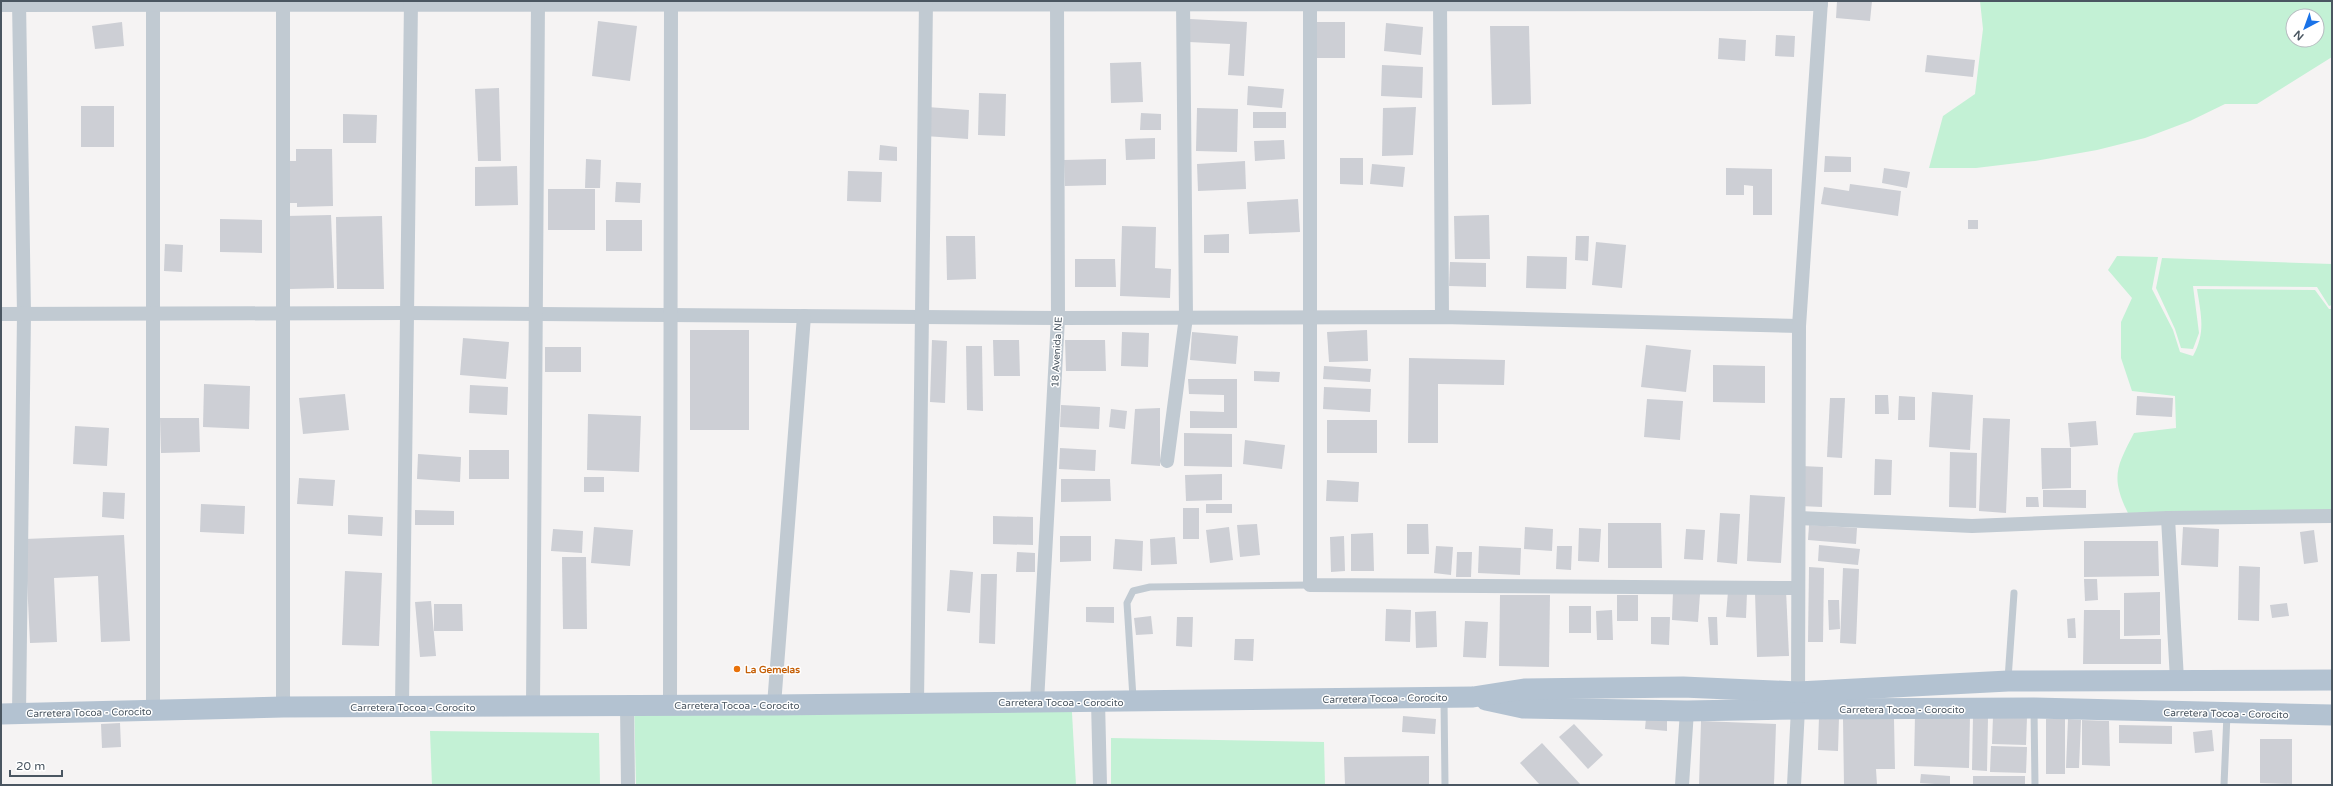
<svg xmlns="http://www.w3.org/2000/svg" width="2333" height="786" font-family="'Varela Round',sans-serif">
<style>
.green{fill:#c3f1d5;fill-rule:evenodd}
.building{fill:#cdcfd5}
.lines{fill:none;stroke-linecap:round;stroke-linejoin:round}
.service{stroke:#c1cad2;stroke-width:7}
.minor{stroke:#c1cad2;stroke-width:14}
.primary{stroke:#b3c2d1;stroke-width:21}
.food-dot{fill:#e8710a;stroke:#fff;stroke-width:1.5}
.labels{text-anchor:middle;stroke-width:3;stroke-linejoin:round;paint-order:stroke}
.street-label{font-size:10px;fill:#4a5661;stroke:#fff}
.food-label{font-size:10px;font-weight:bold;fill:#c56008;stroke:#fff;text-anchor:start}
</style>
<rect width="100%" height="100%" fill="#f5f3f3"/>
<!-- green -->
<g class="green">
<path d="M1980,1H2332V57L2257,104H2225L2190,121L2145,138L2097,150L2035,161L1976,168H1929L1943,116L1975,94L1983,29ZM2293,16H2317V40H2293Z"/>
<path d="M2117,256L2158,257L2152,289L2173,330L2180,352L2193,356C2206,332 2201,315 2197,289L2315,290L2329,309H2332V510L2128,513C2110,477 2117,466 2134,433L2176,428L2175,396L2132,391L2121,358V322L2132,298L2108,270Z"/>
<polygon points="2162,258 2332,264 2332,305 2329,306 2317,287 2193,286 2199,333 2193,349 2181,348 2175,329 2156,288"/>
<polygon points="1071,695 1076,785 636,785 634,700"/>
<polygon points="430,731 599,733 600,785 432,785"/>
<polygon points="1111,738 1324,742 1325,785 1111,785"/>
</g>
<!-- building -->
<g class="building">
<polygon points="1837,1 1872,1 1870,21 1836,18"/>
<polygon points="1190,19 1247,22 1244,76 1228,75 1230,44 1189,42"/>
<polygon points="598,21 637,26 630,81 592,76"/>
<polygon points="122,22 124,46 95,49 92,26"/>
<rect x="1317" y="22" width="28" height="36"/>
<polygon points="1386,23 1423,27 1421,55 1384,51"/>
<polygon points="1490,26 1529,26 1531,104 1492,105"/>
<polygon points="1776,35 1795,36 1794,57 1775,56"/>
<polygon points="1719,38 1746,40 1745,61 1718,59"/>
<polygon points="1927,55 1975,60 1973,77 1925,72"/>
<polygon points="1141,62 1143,102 1111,103 1110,63"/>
<polygon points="1382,65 1423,67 1422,98 1381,96"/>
<polygon points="1248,86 1284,89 1282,108 1247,105"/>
<polygon points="499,88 501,161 478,161 475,89"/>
<polygon points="979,93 1006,94 1005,136 978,135"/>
<rect x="81" y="106" width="33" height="41"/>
<polygon points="927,107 969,110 968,139 925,136"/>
<polygon points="1416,107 1413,155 1382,156 1383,108"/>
<polygon points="1197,108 1238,109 1237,152 1196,151"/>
<rect x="1253" y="112" width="33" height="16"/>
<polygon points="1141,113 1161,114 1161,130 1140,130"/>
<polygon points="343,114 377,115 376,143 343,143"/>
<polygon points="1155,138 1155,159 1126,160 1125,139"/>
<polygon points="1284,140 1285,159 1255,161 1254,141"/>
<polygon points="880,145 897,147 897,161 879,160"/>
<polygon points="296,149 332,149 333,206 297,207 297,203 286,203 284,161 296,161"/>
<polygon points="1825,156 1851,157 1851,172 1824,172"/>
<polygon points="1340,158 1363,158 1363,185 1340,184"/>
<polygon points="586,159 601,160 600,188 585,188"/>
<polygon points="1106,159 1106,185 1065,186 1064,160"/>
<polygon points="1245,161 1246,189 1198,191 1197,164"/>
<polygon points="1372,164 1405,167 1403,187 1370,184"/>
<polygon points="517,166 518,205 475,206 475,167"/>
<polygon points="1726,168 1772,169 1772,215 1753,215 1753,186 1744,185 1744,195 1726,195"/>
<polygon points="1884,168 1910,172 1907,188 1882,183"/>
<polygon points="848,171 882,172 881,202 847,201"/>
<polygon points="616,182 641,183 640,203 615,202"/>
<polygon points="1850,184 1901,191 1898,216 1821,204 1824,187 1849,191"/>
<rect x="548" y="189" width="47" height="41"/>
<polygon points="1298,199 1300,232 1249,234 1247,202"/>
<polygon points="331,215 334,288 289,289 286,216"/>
<polygon points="1489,215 1490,259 1455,259 1454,216"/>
<polygon points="382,216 384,289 337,289 336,217"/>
<polygon points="220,219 262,220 262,253 220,252"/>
<rect x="606" y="220" width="36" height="31"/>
<rect x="1968" y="220" width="10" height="9"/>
<polygon points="1122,226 1156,227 1155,268 1171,269 1170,298 1120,296"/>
<polygon points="1229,234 1229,253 1204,253 1204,235"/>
<polygon points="946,236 975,236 976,279 947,280"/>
<polygon points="1576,236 1589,236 1588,261 1575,260"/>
<polygon points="1596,242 1626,245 1622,288 1592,285"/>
<polygon points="165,244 183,245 182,272 164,271"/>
<polygon points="1527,256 1567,257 1566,289 1526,288"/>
<polygon points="1075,259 1115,259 1116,287 1075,287"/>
<polygon points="1450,262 1486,263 1486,287 1449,286"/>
<rect x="690" y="330" width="59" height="100"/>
<polygon points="1367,330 1368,361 1329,362 1327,332"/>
<polygon points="1122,332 1149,333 1148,367 1121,366"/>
<polygon points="1192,332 1238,336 1236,364 1190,360"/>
<polygon points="463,338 509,342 506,379 460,375"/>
<polygon points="932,340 947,341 945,403 930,402"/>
<polygon points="993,340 1019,340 1020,376 994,376"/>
<polygon points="1065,340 1105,340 1106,371 1066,371"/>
<polygon points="1646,345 1691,350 1686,392 1641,387"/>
<polygon points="966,346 982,346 983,411 967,410"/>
<rect x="545" y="347" width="36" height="25"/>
<polygon points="1409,358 1505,360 1504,385 1438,384 1438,443 1408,443"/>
<polygon points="1713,365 1765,366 1765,403 1713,402"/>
<polygon points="1324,366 1371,369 1370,382 1323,379"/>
<polygon points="1254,371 1280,372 1279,382 1254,381"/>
<polygon points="1188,379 1237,379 1237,428 1190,428 1190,411 1224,412 1224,395 1189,394"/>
<polygon points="204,384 250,386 249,429 203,427"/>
<polygon points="470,385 508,387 507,415 469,413"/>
<polygon points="1324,387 1371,389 1370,412 1323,409"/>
<polygon points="1932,392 1973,395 1970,450 1929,447"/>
<polygon points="345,394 349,430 303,434 299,398"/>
<polygon points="1875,395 1888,395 1889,414 1875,414"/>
<polygon points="1899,396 1915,397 1915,420 1898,420"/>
<polygon points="2137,396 2173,398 2172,417 2136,415"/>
<polygon points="1830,398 1845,398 1842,458 1827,457"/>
<polygon points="1647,399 1683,401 1680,440 1644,437"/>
<polygon points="1061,405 1100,407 1099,429 1060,427"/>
<polygon points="1160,408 1160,466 1131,464 1135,409"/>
<polygon points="1111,409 1127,411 1125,429 1109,427"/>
<polygon points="588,414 641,416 639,472 587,470"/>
<polygon points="160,418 199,418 200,452 161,453"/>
<polygon points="1983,418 2010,419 2006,513 1979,511"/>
<rect x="1327" y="420" width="50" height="33"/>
<polygon points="2096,421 2098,445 2070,447 2068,423"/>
<polygon points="75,426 109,428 107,466 73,464"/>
<polygon points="1184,433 1232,434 1232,467 1184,466"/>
<polygon points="1245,440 1285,445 1282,469 1243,464"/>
<polygon points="1060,448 1096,450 1095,471 1059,469"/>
<polygon points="2041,448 2071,448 2071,488 2042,489"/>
<rect x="469" y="450" width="40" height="29"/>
<polygon points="1950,452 1977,453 1976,508 1949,507"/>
<polygon points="418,454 461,457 460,482 417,479"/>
<polygon points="1875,459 1892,460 1891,495 1874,495"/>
<polygon points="1802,466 1823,467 1822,507 1800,506"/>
<polygon points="1222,474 1222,500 1186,501 1185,475"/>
<rect x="584" y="477" width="20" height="15"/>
<polygon points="299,478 335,480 333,506 297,504"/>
<polygon points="1061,479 1110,479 1111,501 1061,502"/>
<polygon points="1327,480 1359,482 1358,502 1326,501"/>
<polygon points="2043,490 2086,490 2086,508 2043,507"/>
<polygon points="103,492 125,493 124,519 102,517"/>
<polygon points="1750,495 1785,497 1781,563 1747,561"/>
<polygon points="2026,497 2038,497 2039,507 2026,507"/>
<polygon points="201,504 245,506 244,534 200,532"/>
<rect x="1206" y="504" width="26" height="9"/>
<rect x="1183" y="508" width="16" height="31"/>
<polygon points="415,510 454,511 454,525 415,525"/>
<polygon points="1720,513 1740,514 1737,564 1717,562"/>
<polygon points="348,515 383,517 382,536 348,534"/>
<polygon points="993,516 1033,517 1033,545 993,544"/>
<polygon points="1608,523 1661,523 1662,568 1608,568"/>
<polygon points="1257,524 1260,555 1240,557 1237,525"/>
<polygon points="1407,524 1428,524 1429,554 1407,554"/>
<polygon points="1809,525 1857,528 1856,544 1808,540"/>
<polygon points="594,527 633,530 630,566 591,563"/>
<polygon points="1229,527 1233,560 1210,563 1206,530"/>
<polygon points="1525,527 1553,529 1552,551 1524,549"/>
<polygon points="2183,527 2219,529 2218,567 2181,565"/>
<polygon points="1579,528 1601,529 1599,562 1578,561"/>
<polygon points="553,529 583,531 582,553 551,551"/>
<polygon points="1686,529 1705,530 1703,560 1684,559"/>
<polygon points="2314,530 2318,562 2304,564 2300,532"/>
<polygon points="1373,533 1374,571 1351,571 1351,534"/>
<polygon points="124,535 130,641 101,642 98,576 54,578 57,642 30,643 25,539"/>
<polygon points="1060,536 1091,536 1091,561 1060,562"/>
<polygon points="1344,536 1345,571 1331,572 1330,537"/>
<polygon points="1175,537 1177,564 1151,565 1150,539"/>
<polygon points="1115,539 1143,541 1142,571 1113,569"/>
<polygon points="2084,541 2158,541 2159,576 2084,577"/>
<polygon points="1819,545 1860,549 1858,565 1818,561"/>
<polygon points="1436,546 1453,547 1451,575 1434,573"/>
<polygon points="1479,546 1521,548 1520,575 1478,573"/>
<polygon points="1557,546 1572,546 1571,570 1556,569"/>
<polygon points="1017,552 1035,553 1035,572 1016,572"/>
<polygon points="1457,552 1472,552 1471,577 1456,577"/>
<polygon points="562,557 586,557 587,629 563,629"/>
<polygon points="2239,566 2260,567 2259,621 2238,620"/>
<polygon points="1809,567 1824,568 1823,642 1808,642"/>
<polygon points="1843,568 1859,569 1856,644 1840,643"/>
<polygon points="950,570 973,572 970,613 947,611"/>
<polygon points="345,571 382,573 379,646 342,645"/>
<polygon points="981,574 997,574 995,644 979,643"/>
<polygon points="2084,579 2097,579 2098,600 2085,601"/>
<polygon points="1786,590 1789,656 1757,657 1755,592"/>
<polygon points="1728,591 1747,592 1746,618 1726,617"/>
<polygon points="1673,592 1700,594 1698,622 1672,620"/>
<polygon points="2160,592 2160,635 2124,636 2124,593"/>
<polygon points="1500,595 1550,595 1549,667 1499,666"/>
<rect x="1617" y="595" width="21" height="26"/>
<polygon points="1828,600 1839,600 1840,629 1829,630"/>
<polygon points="431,601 436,656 420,657 415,602"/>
<polygon points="2287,603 2289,616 2272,618 2270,605"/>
<polygon points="434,604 462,604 463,631 434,631"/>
<rect x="1569" y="606" width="22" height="27"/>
<polygon points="1086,607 1114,607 1114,623 1086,622"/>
<polygon points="1386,609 1411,610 1410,642 1385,641"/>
<polygon points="1612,610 1613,640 1597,640 1596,611"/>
<polygon points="2084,610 2120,610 2120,639 2161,639 2161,664 2083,664"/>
<polygon points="1436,611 1437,647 1416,648 1415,612"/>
<polygon points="1151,616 1153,634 1136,635 1134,618"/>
<polygon points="1177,617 1193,617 1192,647 1176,646"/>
<polygon points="1651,617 1670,617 1669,645 1651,644"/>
<polygon points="1708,617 1717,617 1718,645 1710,645"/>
<polygon points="2075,618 2076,638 2068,638 2067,619"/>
<polygon points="1465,621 1488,622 1486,658 1463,657"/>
<polygon points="1235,639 1254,639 1253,661 1234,660"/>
<polygon points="1915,715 1970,716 1969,768 1914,766"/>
<polygon points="1403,716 1436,719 1435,734 1402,732"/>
<polygon points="1819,716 1839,717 1838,751 1818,750"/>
<polygon points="1973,716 1988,717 1987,771 1972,770"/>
<polygon points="1993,716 2027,717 2026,745 1992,744"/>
<polygon points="1646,718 1667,719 1667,731 1645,729"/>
<polygon points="1843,719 1894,719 1895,769 1876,769 1877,785 1844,785"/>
<rect x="2046" y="719" width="19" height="55"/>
<polygon points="2068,719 2081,720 2079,768 2066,768"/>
<polygon points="2082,720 2109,721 2110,766 2082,765"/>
<polygon points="1701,721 1776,724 1774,785 1699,785"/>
<polygon points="120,723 121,747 102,748 101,724"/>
<polygon points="1574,724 1603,755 1588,769 1559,737"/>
<polygon points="2119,725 2172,726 2172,744 2119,743"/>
<polygon points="2212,730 2214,751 2195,753 2193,732"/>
<polygon points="2260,739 2292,739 2292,784 2260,783"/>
<polygon points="1542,743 1581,785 1540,785 1520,763"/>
<polygon points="1991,746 2027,747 2026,773 1990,772"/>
<polygon points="1429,756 1429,785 1345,785 1344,757"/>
<polygon points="1921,774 1950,776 1950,785 1920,783"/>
<rect x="1973" y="776" width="52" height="9"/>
</g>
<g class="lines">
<!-- service -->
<g class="service">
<polyline points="2008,679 2014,593"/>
<polyline points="1133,698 1127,603 1133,591 1150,587 1310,585"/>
<polyline points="1444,699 1445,785"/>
<polyline points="2034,709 2035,785"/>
<polyline points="2224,785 2227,714"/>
</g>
<!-- minor -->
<g class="minor">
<polyline points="19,1 24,314 19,714"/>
<polyline points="153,1 153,710"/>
<polyline points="283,1 283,707"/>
<polyline points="1310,1 1310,585 1797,588"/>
<polyline points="1440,1 1442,317"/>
<polyline points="1,5 1821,4"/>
<polyline points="1,314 407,313 1058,318 1442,317 1799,326"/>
<polyline points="1167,461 1186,317 1183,1"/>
<polyline points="1799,518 1972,526 2168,518 2332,516"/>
<polyline points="2168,518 2177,680"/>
<polyline points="1098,701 1100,785"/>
<polyline points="1037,702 1058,318 1057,1"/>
<polyline points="917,703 926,1"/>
<polyline points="774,705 804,316"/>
<polyline points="533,706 538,1"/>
<polyline points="627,706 628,785"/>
<polyline points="670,706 671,1"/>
<polyline points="402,707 411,1"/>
<polyline points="1682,785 1687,711"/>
<polyline points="1794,785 1798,709 1799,326 1821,1"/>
</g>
<!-- primary -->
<g class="primary">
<polyline points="1486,700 1523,708 1687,711 1798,709 2034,708 2332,715"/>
<polyline points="1,714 283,707 774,705 1473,697 1524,689 1683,687 1798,692 2008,681 2332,680"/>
</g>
</g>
<!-- markers -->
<circle class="food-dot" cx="737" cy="669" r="4"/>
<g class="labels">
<!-- street labels -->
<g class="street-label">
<text transform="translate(1056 352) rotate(-87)" y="4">18 Avenida NE</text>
<text transform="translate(1385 698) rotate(-1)" y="4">Carretera Tocoa - Corocito</text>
<text x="1061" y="706">Carretera Tocoa - Corocito</text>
<text x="737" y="709">Carretera Tocoa - Corocito</text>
<text x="413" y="711">Carretera Tocoa - Corocito</text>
<text x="1902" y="713">Carretera Tocoa - Corocito</text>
<text transform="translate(89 712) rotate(-1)" y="4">Carretera Tocoa - Corocito</text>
<text transform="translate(2226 713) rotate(1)" y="4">Carretera Tocoa - Corocito</text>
</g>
<!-- food labels -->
<g class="food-label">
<text x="745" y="673">La Gemelas</text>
</g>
</g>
<!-- border -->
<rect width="2333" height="786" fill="none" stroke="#4a5661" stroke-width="4"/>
<!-- north arrow -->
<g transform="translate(2305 28) rotate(221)"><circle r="19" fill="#ffffff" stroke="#b7bbc0"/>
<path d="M0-3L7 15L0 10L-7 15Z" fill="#1a73e8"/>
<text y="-6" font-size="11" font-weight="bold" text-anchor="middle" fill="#4a5661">N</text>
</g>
<!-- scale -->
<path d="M10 770v6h52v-6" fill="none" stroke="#4a5661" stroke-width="2"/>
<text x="16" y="770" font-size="12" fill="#4a5661" stroke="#ffffff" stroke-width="3" paint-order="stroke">20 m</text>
</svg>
